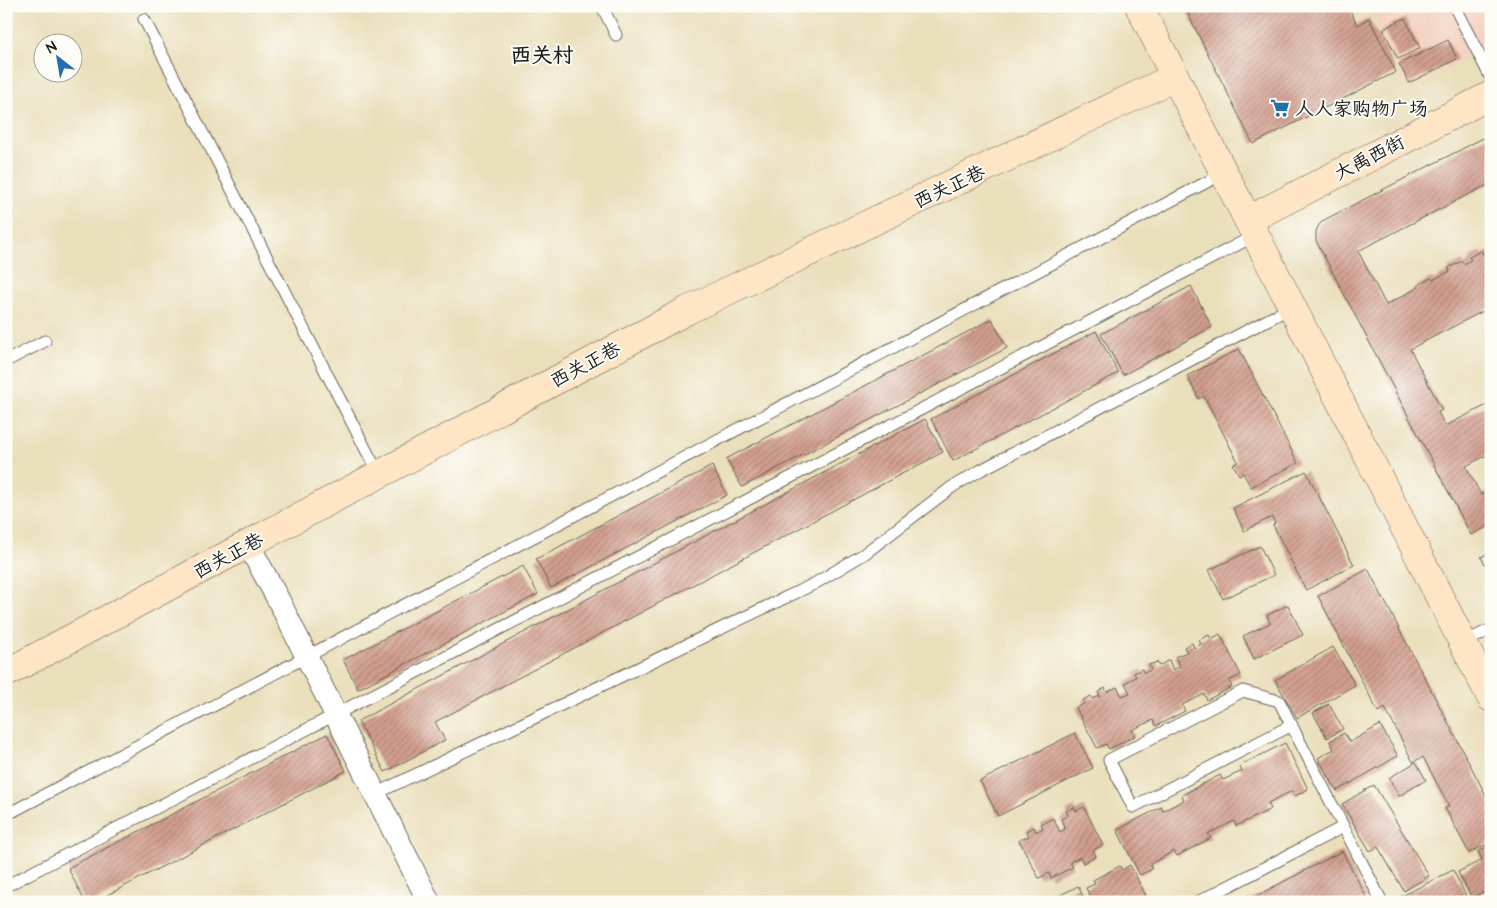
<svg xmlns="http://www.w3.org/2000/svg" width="1497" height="908" font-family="'Architects Daughter','LXGW WenKai TC',sans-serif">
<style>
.built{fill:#f4d3c1}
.building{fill:url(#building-hatch)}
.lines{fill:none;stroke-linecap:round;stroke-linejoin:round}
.lane-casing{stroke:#646054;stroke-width:13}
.street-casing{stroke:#646054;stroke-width:24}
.secondary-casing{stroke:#646054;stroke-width:29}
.lane{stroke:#fff;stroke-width:11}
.street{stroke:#fff;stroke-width:22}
.secondary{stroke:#fde5c5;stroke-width:28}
.labels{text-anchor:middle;stroke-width:4;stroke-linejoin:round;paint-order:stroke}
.poi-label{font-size:19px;fill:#1c1c1c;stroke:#fdfcf7;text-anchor:start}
.street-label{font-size:19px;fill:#1c1c1c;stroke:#fdfcf7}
.quarter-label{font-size:21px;font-weight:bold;fill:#1c1c1c;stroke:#fdfcf7}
</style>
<defs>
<pattern id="building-hatch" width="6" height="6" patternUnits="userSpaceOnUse" patternTransform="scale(1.25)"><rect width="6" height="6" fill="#d29f8e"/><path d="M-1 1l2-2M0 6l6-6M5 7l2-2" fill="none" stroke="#aa8173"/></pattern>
</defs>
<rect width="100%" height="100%" fill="#fdfcf7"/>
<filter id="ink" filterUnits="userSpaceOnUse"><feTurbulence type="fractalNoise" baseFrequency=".02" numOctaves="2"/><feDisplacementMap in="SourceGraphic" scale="10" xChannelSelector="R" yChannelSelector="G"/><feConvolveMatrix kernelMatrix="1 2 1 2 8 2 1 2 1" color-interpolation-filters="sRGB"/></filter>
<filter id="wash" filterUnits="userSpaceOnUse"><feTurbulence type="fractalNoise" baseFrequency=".0096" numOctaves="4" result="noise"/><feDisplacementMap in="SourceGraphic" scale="20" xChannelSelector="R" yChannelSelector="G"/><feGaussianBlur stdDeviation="1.12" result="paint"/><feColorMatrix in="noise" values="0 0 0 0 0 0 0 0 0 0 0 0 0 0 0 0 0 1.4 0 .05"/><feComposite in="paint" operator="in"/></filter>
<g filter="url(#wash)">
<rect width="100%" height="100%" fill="#eadfbb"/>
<!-- built -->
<polygon class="built" points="1367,6 1491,6 1491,46 1408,87"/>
<g id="blocks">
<!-- building -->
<g class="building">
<polygon points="1184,6 1348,6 1357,25 1369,18 1396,72 1253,144"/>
<polygon points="1405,18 1420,48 1398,59 1383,29"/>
<polygon points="1448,40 1457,59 1409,83 1399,64"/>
<polygon points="1491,134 1491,183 1358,251 1386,305 1419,287 1418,285 1431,278 1433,280 1450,271 1448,268 1462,261 1464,264 1471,260 1469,257 1481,251 1483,254 1491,250 1491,307 1410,349 1442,410 1438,412 1445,426 1491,403 1491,453 1466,466 1481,495 1489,491 1491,493 1491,525 1471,535 1316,241 1316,231 1319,225 1324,220"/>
<polygon points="1191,286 1212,327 1123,375 1101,334"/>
<polygon points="992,319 1007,348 742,487 726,459"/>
<polygon points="1096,331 1118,373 953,461 931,419"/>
<polygon points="1239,349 1298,463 1251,487 1243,473 1239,475 1233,464 1238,462 1204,396 1199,399 1187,376"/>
<polygon points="925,419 943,452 435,722 445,740 385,772 358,721"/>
<polygon points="712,466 727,495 551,588 536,559"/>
<polygon points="1306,471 1354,565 1306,590 1273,525 1275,523 1272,517 1244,531 1233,508"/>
<polygon points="1260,546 1274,575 1223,599 1209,570"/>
<polygon points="1491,552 1491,575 1481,557"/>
<polygon points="523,566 538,594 358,689 343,660"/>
<polygon points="1368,569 1491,805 1491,842 1469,853 1445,808 1449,806 1423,757 1413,762 1385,708 1378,712 1318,596"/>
<polygon points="1288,605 1303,635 1254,659 1243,636 1270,623 1267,615"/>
<polygon points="1220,634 1241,675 1229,681 1232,687 1207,700 1204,694 1182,705 1185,711 1156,726 1153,720 1132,730 1135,736 1109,749 1106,744 1097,748 1076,708 1085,703 1083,700 1091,696 1092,699 1100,696 1098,692 1105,688 1107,692 1117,687 1122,696 1130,693 1125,683 1136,677 1134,673 1142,669 1144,673 1151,670 1149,665 1157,662 1159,666 1169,660 1173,670 1180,666 1175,657 1187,652 1184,647 1192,643 1194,648 1201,644 1199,640 1209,635 1211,639"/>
<polygon points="1333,647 1355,685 1297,718 1275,680"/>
<polygon points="1329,704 1343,729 1327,738 1313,713"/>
<polygon points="1380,725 1398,756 1337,791 1318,758 1334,749 1330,741 1344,733 1350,742"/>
<polygon points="1075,733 1093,768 998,816 980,781"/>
<polygon points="327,734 346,771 94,902 85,902 68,868"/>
<polygon points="1285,743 1308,789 1295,796 1292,791 1268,803 1271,809 1236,826 1234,821 1208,834 1211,838 1177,856 1174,851 1150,864 1152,869 1140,875 1117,830 1161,807 1163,811 1184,800 1182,795 1220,775 1223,780 1242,771 1239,766"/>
<polygon points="1416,762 1426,780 1399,796 1389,778"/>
<polygon points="1374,785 1429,876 1404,891 1378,847 1370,851 1342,804"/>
<polygon points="1074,807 1076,811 1084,807 1103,845 1093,850 1096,856 1083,863 1080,857 1070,862 1073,867 1051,878 1049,873 1039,878 1019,840 1029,836 1026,831 1034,827 1036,832 1043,828 1041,824 1053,818 1060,832 1065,829 1061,819 1068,815 1066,811"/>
<polygon points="1491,845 1491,888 1472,898 1458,872 1482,860 1478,851"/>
<polygon points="1342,851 1367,898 1360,902 1245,902"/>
<polygon points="1130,865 1147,898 1139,902 1093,902 1086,888 1095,884 1093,880 1120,866 1122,870"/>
<polygon points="1453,870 1467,898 1459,902 1400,902 1398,898"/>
<polygon points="1078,886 1086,902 1047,902"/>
</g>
</g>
</g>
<g filter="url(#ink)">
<use href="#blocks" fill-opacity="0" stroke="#646054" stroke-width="1"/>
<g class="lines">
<!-- lane casing -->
<g class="lane-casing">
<g id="lane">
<polyline points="602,6 616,35"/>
<polyline points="1454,6 1491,78"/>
<polyline points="144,19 379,475"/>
<polyline points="6,361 45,341"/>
<polyline points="1463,643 1491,629"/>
<polyline points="1292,725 1133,807 1109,760 1243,691 1279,701 1382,902"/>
<polyline points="375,794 814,584 864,554 952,487 981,470 1292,307"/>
<polyline points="6,815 1224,173"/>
<polyline points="6,886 1256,235"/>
<polyline points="1198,902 1343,827"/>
</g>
</g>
<!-- street casing -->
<g class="street-casing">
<polyline id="street" points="248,544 279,601 429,902"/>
</g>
<!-- secondary casing -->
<g class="secondary-casing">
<g id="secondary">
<polyline points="1139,6 1491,698"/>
<polyline points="1248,220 1491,95"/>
<polyline points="6,673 688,310 1175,77"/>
</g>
</g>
<!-- lane -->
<use href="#lane" class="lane"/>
<!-- street -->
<use href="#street" class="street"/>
<!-- secondary -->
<use href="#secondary" class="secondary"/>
</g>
</g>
<!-- icons -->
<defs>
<g id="supermarket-bare" transform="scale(1.5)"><path d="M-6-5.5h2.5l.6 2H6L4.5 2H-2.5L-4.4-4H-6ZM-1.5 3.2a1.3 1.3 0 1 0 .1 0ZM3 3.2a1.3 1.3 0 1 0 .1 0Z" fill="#1f6fb2" stroke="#fdfcf7" stroke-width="2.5" paint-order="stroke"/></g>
</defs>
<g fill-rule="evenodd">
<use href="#supermarket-bare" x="1280" y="108"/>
</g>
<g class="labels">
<!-- poi labels -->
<g class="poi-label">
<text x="1295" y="115">人人家购物广场</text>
</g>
<!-- street labels -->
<g class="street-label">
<text transform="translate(1369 157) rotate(-27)" y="7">大禹西街</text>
<text transform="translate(949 186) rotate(-25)" y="7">西关正巷</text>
<text transform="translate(585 364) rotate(-28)" y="7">西关正巷</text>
<text transform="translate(228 555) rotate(-28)" y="7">西关正巷</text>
</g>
<!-- quarter labels -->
<g class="quarter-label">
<text x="542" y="62">西关村</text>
</g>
</g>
<!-- margin -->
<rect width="1497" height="908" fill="none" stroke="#fdfcf7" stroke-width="25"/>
<!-- north arrow -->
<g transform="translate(58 58) rotate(329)"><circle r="24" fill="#fdfcf7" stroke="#a3a29f"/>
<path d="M0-4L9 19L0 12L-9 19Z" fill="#1f6fb2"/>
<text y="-8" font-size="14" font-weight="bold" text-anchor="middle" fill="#1c1c1c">N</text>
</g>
</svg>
